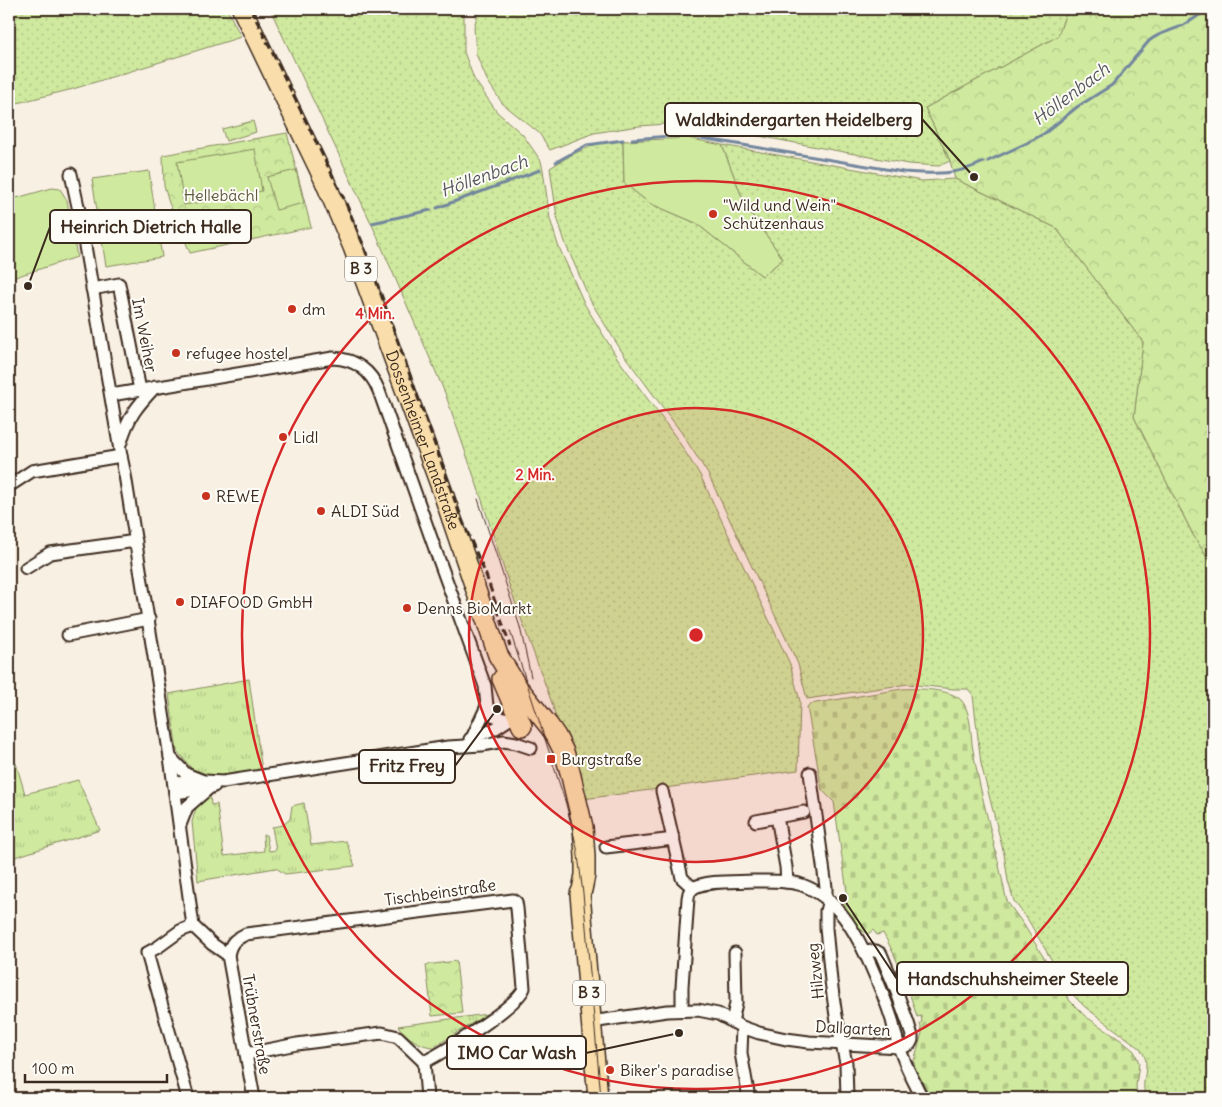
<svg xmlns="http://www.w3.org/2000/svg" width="1222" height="1107" font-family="Delius,sans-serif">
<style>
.grass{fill:url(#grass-tufts);stroke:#858a5e}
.forest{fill:url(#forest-crowns);stroke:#858a5e}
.cemetery{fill:url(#cemetery-stones);stroke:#858a5e}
.garden{fill:url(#garden-dots);stroke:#858a5e}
.pitch{fill:#cfe99f;stroke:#858a5e}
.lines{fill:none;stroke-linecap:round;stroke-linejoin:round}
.stream{stroke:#72869d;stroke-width:3}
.minor-casing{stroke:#3b2a1e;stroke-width:15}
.primary-casing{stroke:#3b2a1e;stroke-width:22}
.minor{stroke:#fdfcf7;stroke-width:11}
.primary{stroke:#f9deab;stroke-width:19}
.tram{stroke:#3b2a1e;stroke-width:1}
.rail{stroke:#3b2a1e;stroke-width:3;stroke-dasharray:8 4;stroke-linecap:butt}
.ring{fill:none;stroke:#d62828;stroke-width:2.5}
.poi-dot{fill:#c8321e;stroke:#fdfcf7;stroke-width:2}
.labels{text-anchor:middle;stroke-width:4;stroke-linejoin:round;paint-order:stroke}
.shield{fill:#fdfcf7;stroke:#75695f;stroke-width:1}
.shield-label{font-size:15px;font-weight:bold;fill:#3b2a1e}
.park-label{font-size:16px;fill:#605a3e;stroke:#fdfcf7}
.poi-label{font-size:16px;fill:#3b2a1e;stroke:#fdfcf7;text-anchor:start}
.street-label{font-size:16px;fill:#3b2a1e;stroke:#fdfcf7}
.water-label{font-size:18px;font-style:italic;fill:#57585d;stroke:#fdfcf7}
.centre{fill:#d62828;stroke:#fdfcf7;stroke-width:2.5}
.ring-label{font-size:15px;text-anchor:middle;font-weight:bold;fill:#d62828;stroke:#fdfcf7;stroke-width:4;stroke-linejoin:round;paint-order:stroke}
.leader{fill:none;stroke:#3b2a1e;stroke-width:2}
.callout-dot{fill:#3b2a1e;stroke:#fdfcf7;stroke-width:2}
.callout{fill:#fdfcf7;stroke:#3b2a1e;stroke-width:2}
.callout-label{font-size:18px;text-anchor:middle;font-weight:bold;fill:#3b2a1e}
</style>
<defs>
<pattern id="grass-tufts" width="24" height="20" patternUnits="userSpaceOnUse" patternTransform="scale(1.25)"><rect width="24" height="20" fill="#cfe99f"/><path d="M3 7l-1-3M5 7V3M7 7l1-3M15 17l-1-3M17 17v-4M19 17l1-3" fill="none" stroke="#b3c888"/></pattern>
<pattern id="forest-crowns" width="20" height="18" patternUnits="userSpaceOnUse" patternTransform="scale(1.25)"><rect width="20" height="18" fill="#cfe99f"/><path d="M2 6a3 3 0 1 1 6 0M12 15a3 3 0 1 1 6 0" fill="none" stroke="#b3c888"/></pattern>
<pattern id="cemetery-stones" width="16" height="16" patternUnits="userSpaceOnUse" patternTransform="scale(1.25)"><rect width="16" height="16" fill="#cfe99f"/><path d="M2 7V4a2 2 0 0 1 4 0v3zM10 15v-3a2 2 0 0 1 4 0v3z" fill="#b3c888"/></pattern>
<pattern id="garden-dots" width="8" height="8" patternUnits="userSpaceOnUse" patternTransform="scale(1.25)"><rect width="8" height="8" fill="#cfe99f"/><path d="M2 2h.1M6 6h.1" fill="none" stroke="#b3c888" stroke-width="1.8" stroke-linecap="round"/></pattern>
</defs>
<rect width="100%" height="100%" fill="#f9f0e4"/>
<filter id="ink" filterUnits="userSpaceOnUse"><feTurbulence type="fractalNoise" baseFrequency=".02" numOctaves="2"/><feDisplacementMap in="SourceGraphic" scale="10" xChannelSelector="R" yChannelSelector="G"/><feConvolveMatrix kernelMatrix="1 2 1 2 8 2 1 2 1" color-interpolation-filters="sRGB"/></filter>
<g filter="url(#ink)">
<!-- grass -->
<g class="grass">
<polygon points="249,679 262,771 212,776 192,769 177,751 169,694"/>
<polygon points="16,763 25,794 78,780 100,830 9,859 9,765"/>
<polygon points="210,796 211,805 217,804 224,856 264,851 263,835 266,835 269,851 276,850 272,827 283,825 290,819 292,806 304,803 311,845 346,841 355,866 285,874 276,868 198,881 192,822 195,811 201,799"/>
<path d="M487,1014L434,1047C421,1047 406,1037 398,1026Z"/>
</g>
<!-- forest -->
<g class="forest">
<polygon points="1067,9 1213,9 1213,567 1193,535 1134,417 1143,342 1056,228 955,179 950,161 925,108 1058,36"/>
<polygon points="253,121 256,132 226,141 222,129"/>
<polygon points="287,133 311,227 190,253 179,225 169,203 164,186 163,155"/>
<polygon points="456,961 462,1013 432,1016 426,965"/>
</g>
<!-- cemetery -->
<path class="cemetery" d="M902,689C916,688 951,689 961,700C970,709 971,732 972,744C980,796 996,846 1006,898L1008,903L1024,925L1070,1001L1085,1016L1122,1041L1134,1051L1136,1055L1139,1063L1136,1086L1137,1098H931L914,1066V1061L922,1033L920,1023L922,1022L921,1016L917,1017C908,987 898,960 883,933L877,935L873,930L868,934L860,929L843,905L848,899L834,802L822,790L807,707L810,704Z"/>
<!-- garden -->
<g class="garden">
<polygon points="9,9 227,9 241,37 73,89 9,105"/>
<polygon points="270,9 465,9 464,14 464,52 474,79 497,112 523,135 541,161 543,170 550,219 558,245 585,305 618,359 675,436 700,475 790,664 800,701 798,770 576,800 553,706 511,591 480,494 445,393 373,227"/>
<polygon points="479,9 1067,9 1058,36 925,108 950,161 939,166 908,164 710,127 679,123 639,126 594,133 550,150 539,133 502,103 487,80 476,54 474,27"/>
<path d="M623,141L624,183L649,203L696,223L762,276L783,259L745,205L722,145L922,181L955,179L1056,228L1143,342L1134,417L1193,535L1213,567V1098H1146C1141,1084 1146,1078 1146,1064C1146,1058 1143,1053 1140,1048L1085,1007L1073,995L1061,976L1028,920L1014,901L1008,881L1004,854L981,764L973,695L968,689H953L908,684L807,699L798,664L708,474L681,432L624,355L591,302L566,245L557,217L550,168L571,155L596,144Z"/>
</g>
<!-- pitch -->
<g class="pitch">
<polygon points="687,138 722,145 745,205 783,259 762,276 696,223 649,203 624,183 623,141"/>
<polygon points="255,149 262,191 184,205 177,162"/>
<polygon points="296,170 304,203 276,210 267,177"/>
<polygon points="149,171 162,257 106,266 92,179"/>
<polygon points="52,188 60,189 67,200 77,257 9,279 9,200"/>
</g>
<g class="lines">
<!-- stream -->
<g class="stream">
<path d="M632,139L683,135L903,172C935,174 954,176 984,162"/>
<path d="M988,161L1029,142L1045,133L1077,107L1112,85L1149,41C1160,32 1169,32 1181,26C1194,21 1198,12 1213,11"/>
<polyline points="556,162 587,145 623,140"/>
<polyline points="437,208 540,170"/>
<polyline points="372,223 431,210"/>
</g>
<!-- minor casing -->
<g class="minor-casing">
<g id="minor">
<polyline points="71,174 79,211 121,456 125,475 170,757 193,926"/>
<polyline points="92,289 119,284 140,390"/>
<path d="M111,395L333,358C355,359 371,371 379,391L435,549L485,686L487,706L472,738"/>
<path d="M121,442C128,417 137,406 155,387"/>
<polyline points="9,486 32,471 121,456"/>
<polyline points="26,568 50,553 136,541"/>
<polyline points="68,635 149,619"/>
<polyline points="487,706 493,715 506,720"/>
<polyline points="470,739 496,728 511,718 518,716"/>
<polyline points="170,757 186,774 201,780"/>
<polyline points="810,773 826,887 826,898"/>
<polyline points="174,783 205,781 223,782 448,747 482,745 504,741 516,743 531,748"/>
<polyline points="662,791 682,878 693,888"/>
<polyline points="175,793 209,788 214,786"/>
<polyline points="756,821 777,817"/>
<polyline points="180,825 187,807 209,788"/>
<polyline points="606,847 674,839"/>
<polyline points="787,882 786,867 777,817 804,812"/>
<path d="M693,888C706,880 737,882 753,881C769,881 787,880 802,885C838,898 855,931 870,964C878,982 886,1001 892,1020C894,1029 896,1038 899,1046C904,1064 914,1081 922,1098"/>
<polyline points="829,900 826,911 826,928 831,981 836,1016 846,1063 847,1098"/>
<polyline points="193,926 212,944 228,955"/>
<polyline points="682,1009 682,987 688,898 689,893 693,888"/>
<polyline points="591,1022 667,1011 698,1010 718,1014 742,1027 759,1033 786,1039 809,1042 899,1047 906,1046 910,1044 912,1040 912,1036 908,1023 895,987 881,954 876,951 864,951"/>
<polyline points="732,1022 736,1003 735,953"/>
<polyline points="742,1027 741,1053 749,1098"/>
<polyline points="246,1054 297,1044 382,1033 398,1037 424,1062 427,1098"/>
<polyline points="188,1098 147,953 158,947 180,931 193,926"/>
<path d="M254,1098L228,955C231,942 234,940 246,934L513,900L516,902L517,908L524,988C518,1006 444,1052 424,1062"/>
</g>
</g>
<!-- primary casing -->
<g class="primary-casing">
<g id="primary">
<path id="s1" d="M242,9L323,177L353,247L442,490L498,655L516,685L549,726L556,736L564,752L570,772L583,827L585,857V875L582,890L580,894L598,1098"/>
<polyline points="502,679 522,726"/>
</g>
</g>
<!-- minor -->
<use href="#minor" class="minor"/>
<!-- primary -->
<use href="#primary" class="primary"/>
<!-- tram -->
<g class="tram">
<polyline points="478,499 520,627 531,677"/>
<polyline points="510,631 566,804 577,848 583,893 601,1098"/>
</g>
<!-- rail -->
<polyline class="rail" points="251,9 345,201 363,244 460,515 486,575 510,646"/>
</g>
</g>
<!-- distance rings -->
<circle cx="696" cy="635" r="227" fill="#d62828" fill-opacity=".12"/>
<g class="ring">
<circle cx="696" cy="635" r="227"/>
<circle cx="696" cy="635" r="454"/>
</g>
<!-- markers -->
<g class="poi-dot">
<circle cx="713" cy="214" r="5"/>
<circle cx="292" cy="309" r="5"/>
<circle cx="176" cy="353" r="5"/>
<circle cx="283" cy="437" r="5"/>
<circle cx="206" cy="496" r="5"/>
<circle cx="321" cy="511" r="5"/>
<circle cx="180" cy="602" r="5"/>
<circle cx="407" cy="608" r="5"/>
<rect x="546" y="754" width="10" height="10" rx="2.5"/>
<circle cx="610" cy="1070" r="5"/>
</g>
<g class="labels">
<!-- shield labels -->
<g class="shield">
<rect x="345" y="256.5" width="32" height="25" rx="4"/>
<rect x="573" y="980.5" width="32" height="25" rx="4"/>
</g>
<g class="shield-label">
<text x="361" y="274">B 3</text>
<text x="589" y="998">B 3</text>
</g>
<!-- park labels -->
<g class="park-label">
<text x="221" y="201">Hellebächl</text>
</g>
<!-- poi labels -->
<g class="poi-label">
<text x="723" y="211">"Wild und Wein"<tspan x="723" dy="18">Schützenhaus</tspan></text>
<text x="302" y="315">dm</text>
<text x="186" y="359">refugee hostel</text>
<text x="293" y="443">Lidl</text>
<text x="216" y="502">REWE</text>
<text x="331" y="517">ALDI Süd</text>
<text x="190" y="608">DIAFOOD GmbH</text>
<text x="417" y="614">Denns BioMarkt</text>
<text x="561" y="765">Burgstraße</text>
<text x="620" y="1076">Biker's paradise</text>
</g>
<!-- street labels -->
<g class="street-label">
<text transform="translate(145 335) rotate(79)" y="6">Im Weiher</text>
<text dy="6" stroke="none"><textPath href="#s1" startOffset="468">Dossenheimer Landstraße</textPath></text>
<text transform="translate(440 892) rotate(-8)" y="6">Tischbeinstraße</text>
<text transform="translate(815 971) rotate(-96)" y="6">Hilzweg</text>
<text transform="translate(257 1024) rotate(80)" y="6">Trübnerstraße</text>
<text transform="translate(853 1028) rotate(3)" y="6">Dallgarten</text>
</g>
<!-- water labels -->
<g class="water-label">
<text transform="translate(1071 94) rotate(-37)" y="6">Höllenbach</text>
<text transform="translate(484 176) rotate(-20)" y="6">Höllenbach</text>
</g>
</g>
<circle cx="696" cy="635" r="8" class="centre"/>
<g class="ring-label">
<text x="375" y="319">4 Min.</text>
<text x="535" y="480">2 Min.</text>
</g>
<!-- callouts -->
<path class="leader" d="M974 177L922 119M28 286L50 227M497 709L455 766M843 898L897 979M679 1033L586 1053"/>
<g class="callout-dot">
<circle cx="974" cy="177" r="5"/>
<circle cx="28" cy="286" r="5"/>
<circle cx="497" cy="709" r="5"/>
<circle cx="843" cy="898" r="5"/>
<circle cx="679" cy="1033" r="5"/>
</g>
<g class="callout">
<rect x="665" y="103" width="257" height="33" rx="5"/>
<rect x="50" y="210" width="201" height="33" rx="5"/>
<rect x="359" y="750" width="96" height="33" rx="5"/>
<rect x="897" y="962" width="231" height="33" rx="5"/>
<rect x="447" y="1036" width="139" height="33" rx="5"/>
</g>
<g class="callout-label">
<text x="794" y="126">Waldkindergarten Heidelberg</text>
<text x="151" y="233">Heinrich Dietrich Halle</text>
<text x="407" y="772">Fritz Frey</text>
<text x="1013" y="985">Handschuhsheimer Steele</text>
<text x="517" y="1059">IMO Car Wash</text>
</g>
<!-- margin -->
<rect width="1222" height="1107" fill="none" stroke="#fdfcf7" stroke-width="30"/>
<rect x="15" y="15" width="1192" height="1077" fill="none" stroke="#3b2a1e" stroke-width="2" filter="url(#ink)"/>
<!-- scale -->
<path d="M25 1074v8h142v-8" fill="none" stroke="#3b2a1e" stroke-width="2.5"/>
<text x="32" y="1074" font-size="15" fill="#3b2a1e" stroke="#fdfcf7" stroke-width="4" paint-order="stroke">100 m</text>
</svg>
